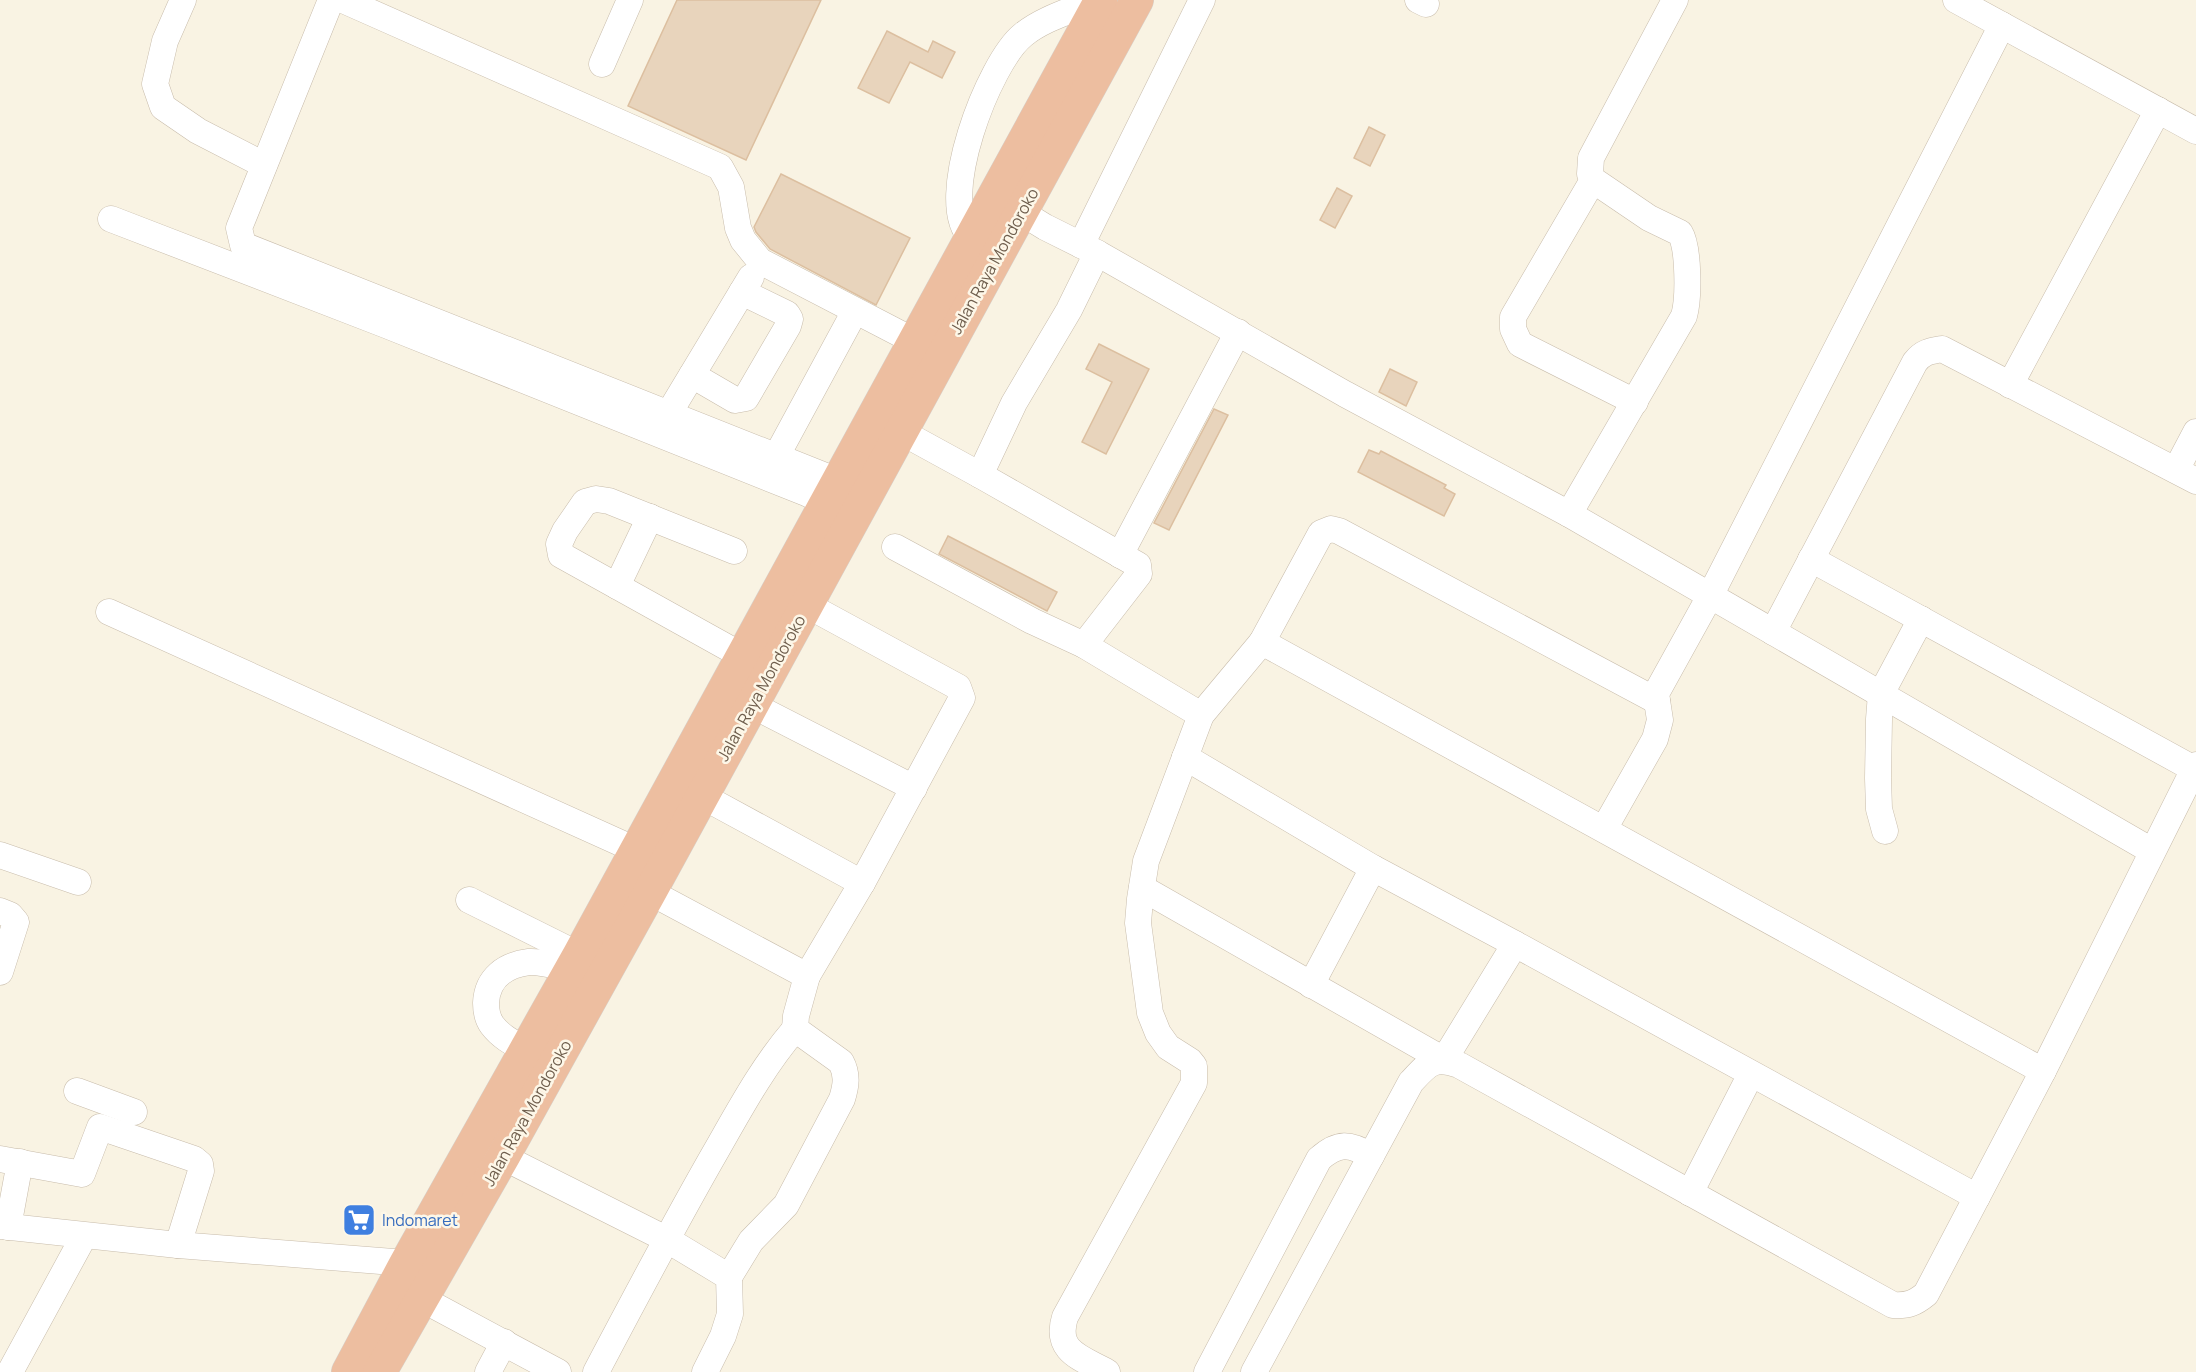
<svg xmlns="http://www.w3.org/2000/svg" width="2196" height="1372" font-family="Manrope,sans-serif">
<style>
.building{fill:#e8d4bc;stroke:#dcbfa0;stroke-width:1.5}
.lines{fill:none;stroke-linecap:round;stroke-linejoin:round}
.minor-casing{stroke:#c8bcab;stroke-width:27}
.highway-casing{stroke:#d6d2cd;stroke-width:34}
.minor{stroke:#fff;stroke-width:26}
.highway{stroke:#edbea0;stroke-width:33}
.labels{text-anchor:middle;stroke-width:5;stroke-linejoin:round;paint-order:stroke}
.street-label{font-size:16px;fill:#6e5d4c;stroke:#fdf7e8}
.shop-label{font-size:16px;fill:#366cbe;stroke:#fdf7e8;text-anchor:start}
</style>
<rect width="100%" height="100%" fill="#f9f3e3"/>
<!-- building -->
<g class="building">
<polygon points="677,0 821,0 746,160 628,106"/>
<polygon points="887,31 928,52 933,41 955,52 942,78 910,62 889,103 858,88"/>
<polygon points="1369,127 1385,135 1370,166 1354,158"/>
<polygon points="781,174 910,238 876,305 770,249 756,232 754,227"/>
<polygon points="1337,188 1352,196 1335,228 1320,220"/>
<polygon points="1099,344 1149,369 1106,454 1082,442 1112,382 1086,369"/>
<polygon points="1390,369 1417,382 1406,406 1379,392"/>
<polygon points="1214,409 1228,415 1169,530 1154,523"/>
<polygon points="1369,450 1379,454 1381,451 1446,485 1444,488 1455,494 1444,516 1358,472"/>
<polygon points="948,536 1057,592 1047,611 939,554"/>
</g>
<g class="lines">
<!-- minor casing -->
<g class="minor-casing">
<g id="minor">
<polyline points="183,0 165,41 155,84 163,107 198,131 264,165"/>
<polyline points="331,0 239,228 243,245 838,481"/>
<polyline points="343,0 720,167 731,187 738,228 743,240 760,261 914,341"/>
<polyline points="1418,0 1426,4"/>
<polyline points="1956,0 2196,131"/>
<polyline points="602,64 630,0"/>
<polyline points="1593,180 1513,317 1513,329 1520,344 1635,402"/>
<polyline points="1006,203 1045,227 1097,253 1345,394 1569,514 2152,851"/>
<polyline points="111,219 386,325 806,493 841,509"/>
<path d="M983,244C979,242 973,240 971,237C935,202 989,62 1023,35C1041,20 1067,12 1089,3"/>
<polyline points="1081,245 1202,0"/>
<polyline points="692,375 735,400 746,398 788,326 790,319 787,314 742,292"/>
<polyline points="2010,385 2158,110"/>
<polyline points="669,413 751,277"/>
<polyline points="885,423 980,475 1138,565 1139,574 1084,645"/>
<polyline points="776,457 855,311"/>
<polyline points="2176,470 2196,432"/>
<polyline points="980,475 1014,403 1069,310 1097,253"/>
<path d="M1569,514L1684,316C1689,299 1689,248 1680,233L1649,218L1593,180L1590,174L1591,158L1675,0"/>
<polyline points="895,547 1032,621 1084,645 1201,715"/>
<polyline points="734,551 609,501 596,499 585,502 565,531 559,544 561,555 757,664"/>
<polyline points="1120,555 1238,332"/>
<polyline points="1811,559 2194,769"/>
<polyline points="617,586 650,517"/>
<polyline points="109,612 636,850"/>
<path d="M1773,632L1915,362C1923,352 1930,351 1942,349L2196,481"/>
<polyline points="1262,642 1321,533 1331,529 1339,531 1657,701"/>
<polyline points="752,705 914,788"/>
<polyline points="1185,757 1373,868 1515,944 1977,1197"/>
<polyline points="702,796 862,883"/>
<polyline points="1604,829 1655,739 1660,720 1656,694 1658,690 1710,596 2002,25"/>
<polyline points="1885,831 1879,809 1878,778 1879,719 1881,694 1921,619"/>
<polyline points="0,855 78,882"/>
<polyline points="635,884 807,976 862,883 962,698 958,687 807,605"/>
<polyline points="1142,888 1444,1060 1515,944"/>
<polyline points="469,900 595,963"/>
<polyline points="0,911 10,915 16,922 0,972"/>
<polyline points="1311,985 1373,868"/>
<path d="M526,1050C513,1043 501,1037 492,1025C487,1018 486,1011 486,1003C487,978 505,965 529,962C542,961 558,967 571,969"/>
<polyline points="77,1091 134,1112"/>
<polyline points="503,1157 666,1239 729,1277 730,1314 723,1336 705,1372"/>
<polyline points="0,1159 82,1174 100,1127 194,1159 200,1164 201,1171 178,1245"/>
<polyline points="1690,1193 1751,1074"/>
<polyline points="0,1226 178,1245 406,1263"/>
<polyline points="8,1227 20,1162"/>
<path d="M729,1277L751,1241L786,1205L842,1099C846,1086 848,1075 841,1062L795,1029L796,1016L807,976"/>
<polyline points="422,1299 558,1372"/>
<polyline points="10,1372 84,1236"/>
<polyline points="488,1372 504,1342"/>
<path d="M596,1372C635,1298 674,1224 716,1151C740,1109 763,1066 795,1029"/>
<path d="M1107,1372C1082,1358 1054,1352 1065,1317L1194,1083V1066L1190,1061L1168,1047L1158,1033L1150,1013L1138,923L1140,899L1146,861L1201,715L1262,642L2043,1071"/>
<path d="M1207,1372L1319,1159C1338,1142 1350,1143 1371,1156"/>
<path d="M1254,1372L1411,1082C1428,1064 1433,1056 1459,1065L1893,1305C1908,1306 1915,1303 1926,1294L2043,1071L2196,765"/>
</g>
</g>
<!-- highway casing -->
<g class="highway-casing">
<g id="highway">
<polyline points="348,1372 406,1263 579,955 1101,0"/>
<polyline points="380,1372 503,1157 650,892 1137,0"/>
</g>
</g>
<!-- minor -->
<use href="#minor" class="minor"/>
<!-- highway -->
<use href="#highway" class="highway"/>
</g>
<!-- icons -->
<defs>
<g id="supermarket-square" transform="scale(1.725)"><rect x="-9" y="-9" width="18" height="18" rx="4" fill="#3f7fe0" stroke="#fdf7e8"/><path d="M-6-5.5h2.5l.6 2H6L4.5 2H-2.5L-4.4-4H-6ZM-1.5 3.2a1.3 1.3 0 1 0 .1 0ZM3 3.2a1.3 1.3 0 1 0 .1 0Z" fill="#fff"/></g>
</defs>
<g fill-rule="evenodd">
<use href="#supermarket-square" x="359" y="1220"/>
</g>
<g class="labels">
<!-- street labels -->
<g class="street-label">
<text transform="translate(994 261) rotate(-61)" y="6">Jalan Raya Mondoroko</text>
<text transform="translate(761 688) rotate(-61)" y="6">Jalan Raya Mondoroko</text>
<text transform="translate(527 1113) rotate(-61)" y="6">Jalan Raya Mondoroko</text>
</g>
<!-- shop labels -->
<g class="shop-label">
<text x="382" y="1226">Indomaret</text>
</g>
</g>
</svg>
